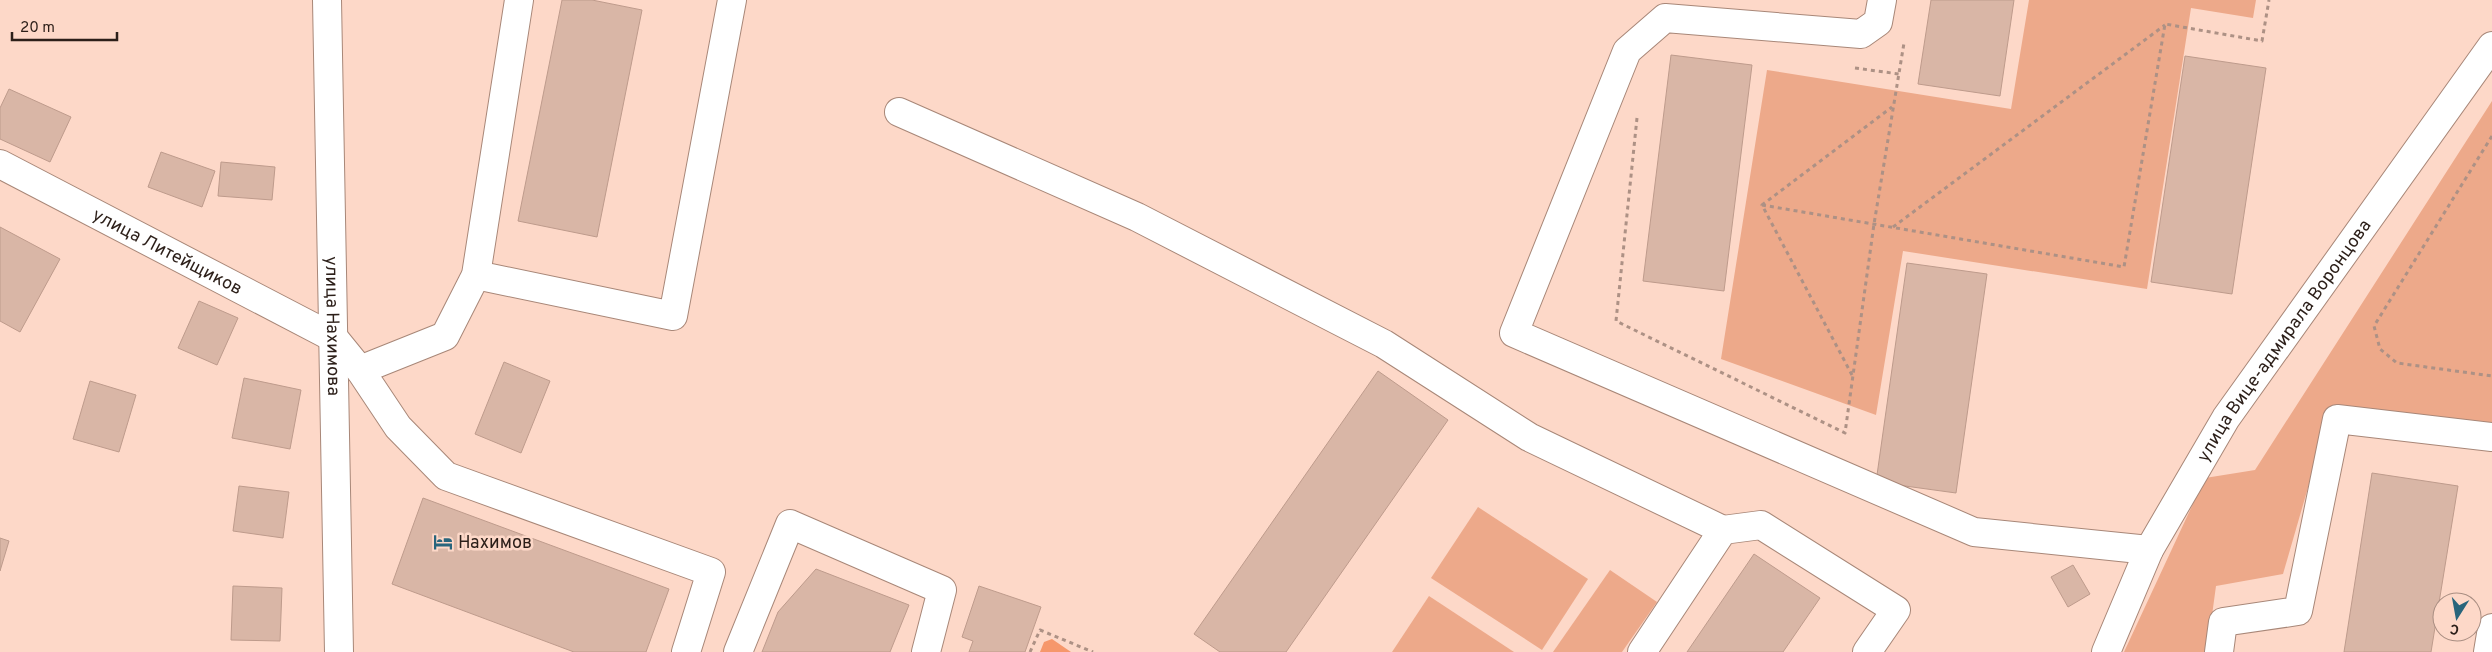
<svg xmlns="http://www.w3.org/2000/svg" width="2492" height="652" font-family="Overpass,sans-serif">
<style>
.green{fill:#eda98a}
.water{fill:#f6976b}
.building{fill:#d9b6a6;stroke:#be9b8c}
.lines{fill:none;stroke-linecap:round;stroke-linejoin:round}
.minor-casing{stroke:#a88778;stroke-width:30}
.path{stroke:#ad9185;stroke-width:3;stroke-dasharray:4 4;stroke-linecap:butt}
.minor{stroke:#fff;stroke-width:28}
.labels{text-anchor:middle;stroke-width:5;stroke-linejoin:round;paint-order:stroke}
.street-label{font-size:18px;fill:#2c1f19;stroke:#fdd8c8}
.poi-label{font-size:18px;fill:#2c1f19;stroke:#fdd8c8;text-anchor:start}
</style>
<rect width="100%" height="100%" fill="#fdd8c8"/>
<!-- green -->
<g class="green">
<polygon points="2029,0 2256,0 2253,18 2191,8 2147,289 1903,251 1876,415 1721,359 1767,70 2011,109"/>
<polygon points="2492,101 2492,429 2331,408 2283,574 2216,586 2207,652 2124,652 2205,478 2255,470"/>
<polygon points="1478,507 1588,579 1542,650 1431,578"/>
<polygon points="1610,570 1657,602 1622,652 1553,652"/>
<polygon points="1429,596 1514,652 1392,652"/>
</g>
<!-- water -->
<polygon class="water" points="1052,639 1071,652 1040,652 1044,642"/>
<!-- building -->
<g class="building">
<polygon points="562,0 592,0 642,10 597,237 518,221"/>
<polygon points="1931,0 2014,0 2000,96 1918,84"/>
<polygon points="1671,55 1752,65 1724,291 1643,281"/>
<polygon points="2185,56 2266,68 2232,294 2151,282"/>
<polygon points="9,89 71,117 50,162 0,139 0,108"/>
<polygon points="161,152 215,171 202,207 148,187"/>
<polygon points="221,162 275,167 272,200 218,196"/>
<polygon points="0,227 60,259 20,332 0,321"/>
<polygon points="1907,263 1987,274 1956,493 1876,482"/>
<polygon points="199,301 238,318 217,365 178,348"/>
<polygon points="504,362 550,381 521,453 475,434"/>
<polygon points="1378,371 1448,420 1286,652 1220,652 1194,634"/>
<polygon points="244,378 301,390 290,449 232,438"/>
<polygon points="90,381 136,395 119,452 73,439"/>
<polygon points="2372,473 2458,486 2431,652 2344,652"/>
<polygon points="239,486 289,492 283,538 233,531"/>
<polygon points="423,498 669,589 646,652 574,652 392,584"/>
<polygon points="0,538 9,541 0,571"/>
<polygon points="1754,554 1820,598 1783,652 1687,652"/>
<polygon points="2073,565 2090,594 2068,607 2051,577"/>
<polygon points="816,569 909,605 890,652 762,652 778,612"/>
<polygon points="233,586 282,588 280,641 231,640"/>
<polygon points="979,586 1041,607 1025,652 969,652 973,641 962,637"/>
</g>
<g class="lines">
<!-- minor casing -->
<g class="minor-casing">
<g id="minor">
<path id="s1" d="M327,0L339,652"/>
<polyline points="1882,0 1878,22 1861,34 1665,18 1627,51 1514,333 1974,532 2149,550"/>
<polyline points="899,112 1137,217 1384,344 1529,437 1723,530"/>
<path id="s2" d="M0,164L334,338L360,370L398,427L446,476L711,572L686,652"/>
<polyline points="476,275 673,316 732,0"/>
<polyline points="360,370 445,336 476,275 519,0"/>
<polyline points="738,652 790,524 942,590 926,652"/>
<polyline points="1642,652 1723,530 1761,525 1896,610 1867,652"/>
<path id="s3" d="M2106,652L2149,550L2226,418L2492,46"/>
<polyline points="2219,652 2223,622 2298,611 2337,419 2492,437"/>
<polyline points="2488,652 2492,628"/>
</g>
</g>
<!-- path -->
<g class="path">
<polyline points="1855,68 1899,74"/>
<polyline points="1637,118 1616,321 1845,433 1874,224 1904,43"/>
<polyline points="2492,136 2374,326 2380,349 2397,363 2492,376"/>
<polyline points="1762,205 2124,267 2165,24 2262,41 2269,0"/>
<polyline points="1893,227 2165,25"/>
<polyline points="1852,375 1762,205 1892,107"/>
<polyline points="1030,652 1040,630 1093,652"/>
</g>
<!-- minor -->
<use href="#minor" class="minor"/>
</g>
<!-- icons -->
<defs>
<g id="hotel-bare" transform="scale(1.5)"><path d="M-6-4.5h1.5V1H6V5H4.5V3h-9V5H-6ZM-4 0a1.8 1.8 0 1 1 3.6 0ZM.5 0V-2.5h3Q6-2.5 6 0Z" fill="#28657c" stroke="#fdd8c8" stroke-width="2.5" paint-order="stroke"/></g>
</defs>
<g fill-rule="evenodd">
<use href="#hotel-bare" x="443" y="542"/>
</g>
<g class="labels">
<!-- street labels -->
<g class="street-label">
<text dy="6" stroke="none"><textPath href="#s2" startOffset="189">улица Литейщиков</textPath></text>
<text dy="6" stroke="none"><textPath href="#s1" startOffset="326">улица Нахимова</textPath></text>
<text dy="6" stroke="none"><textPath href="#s3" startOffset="360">улица Вице-адмирала Воронцова</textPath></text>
</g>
<!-- poi labels -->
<g class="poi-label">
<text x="458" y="548">Нахимов</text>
</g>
</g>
<!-- north arrow -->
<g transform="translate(2457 617) rotate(191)"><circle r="24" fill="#fdd8c8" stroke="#a98e82"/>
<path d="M0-4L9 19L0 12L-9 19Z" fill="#28657c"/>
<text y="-8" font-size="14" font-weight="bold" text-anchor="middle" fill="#2c1f19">С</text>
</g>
<!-- scale -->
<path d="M12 32v8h105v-8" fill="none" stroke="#2c1f19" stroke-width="2.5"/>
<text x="20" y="32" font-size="15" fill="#2c1f19" stroke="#fdd8c8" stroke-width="4" paint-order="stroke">20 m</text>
</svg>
